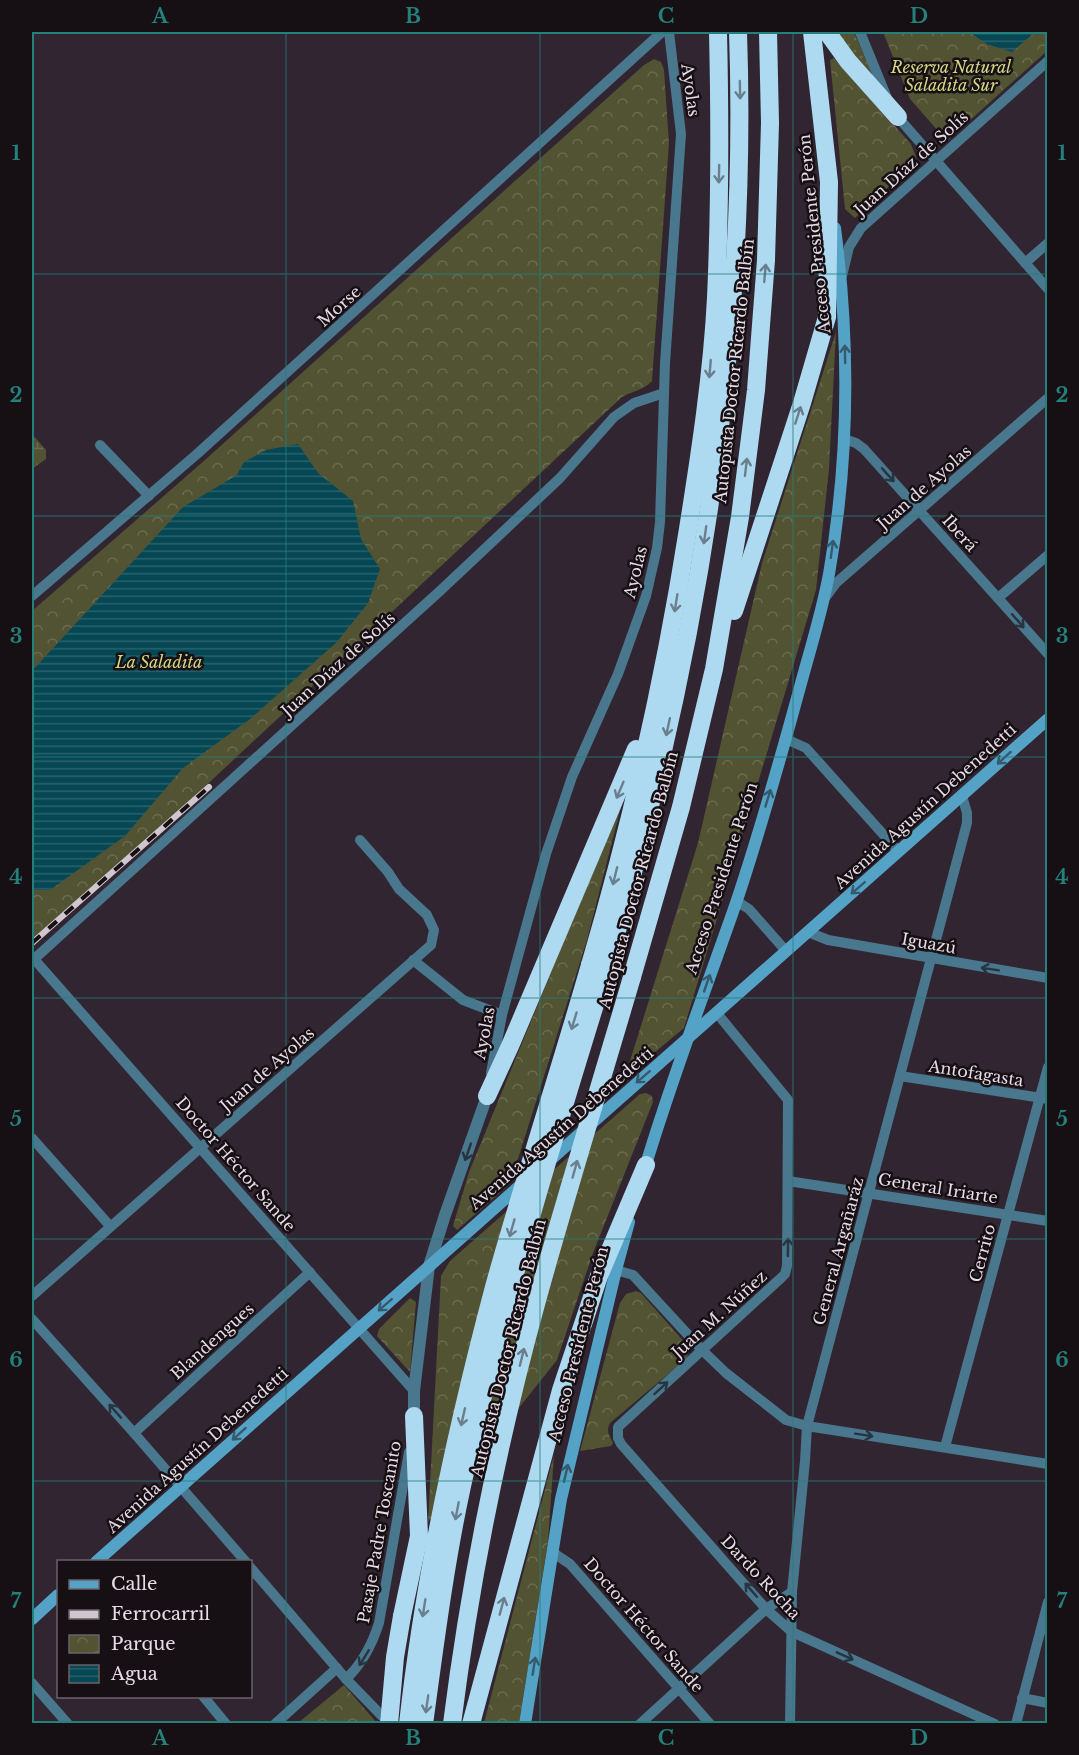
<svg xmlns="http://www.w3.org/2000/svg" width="1079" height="1755" font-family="'Libre Baskerville',serif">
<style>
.grass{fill:url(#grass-dots)}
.wetland{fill:url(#wetland-marsh)}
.park{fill:url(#park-crowns)}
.water{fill:url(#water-rules)}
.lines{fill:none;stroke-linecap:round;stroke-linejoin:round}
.minor{stroke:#48778e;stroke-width:10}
.tertiary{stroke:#48778e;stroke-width:12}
.secondary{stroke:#54a3c7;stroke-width:12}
.motorway{stroke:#aedaf1;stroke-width:18}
.rail-casing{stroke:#d0c6cf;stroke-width:6}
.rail{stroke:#161015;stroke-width:4;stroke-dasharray:11;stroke-linecap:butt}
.motorway-bridge{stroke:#aedaf1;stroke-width:18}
.oneway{stroke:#6a7f8e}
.oneway2{stroke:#355a6e}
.oneway3{stroke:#28343f}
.grid{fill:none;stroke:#24807a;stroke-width:1.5;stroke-opacity:0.55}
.labels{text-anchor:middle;stroke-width:5;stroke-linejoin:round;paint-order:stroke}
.park-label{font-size:16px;font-style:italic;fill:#d4d882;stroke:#161015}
.street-label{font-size:16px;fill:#e5dce4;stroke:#161015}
.neatline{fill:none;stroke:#24807a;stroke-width:2}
.grid-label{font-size:20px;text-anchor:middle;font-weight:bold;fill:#24807a}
</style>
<defs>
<pattern id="grass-dots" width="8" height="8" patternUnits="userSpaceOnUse" patternTransform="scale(1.5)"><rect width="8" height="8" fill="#525332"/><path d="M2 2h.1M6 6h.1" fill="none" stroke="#6b6b50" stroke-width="1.8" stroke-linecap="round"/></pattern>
<pattern id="wetland-marsh" width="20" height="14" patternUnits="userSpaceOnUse" patternTransform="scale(1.5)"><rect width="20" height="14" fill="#525332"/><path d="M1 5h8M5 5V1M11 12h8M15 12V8" fill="none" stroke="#6b6b50"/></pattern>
<pattern id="park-crowns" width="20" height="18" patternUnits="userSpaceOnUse" patternTransform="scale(1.5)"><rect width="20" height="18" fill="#525332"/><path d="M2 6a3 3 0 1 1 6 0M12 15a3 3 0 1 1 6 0" fill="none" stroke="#6b6b50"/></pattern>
<pattern id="water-rules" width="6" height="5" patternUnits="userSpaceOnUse" patternTransform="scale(1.5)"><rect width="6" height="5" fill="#064754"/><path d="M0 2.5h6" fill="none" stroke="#2a616c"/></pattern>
</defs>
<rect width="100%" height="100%" fill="#312531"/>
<!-- grass -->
<polygon class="grass" points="833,32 854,32 872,74"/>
<!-- wetland -->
<polygon class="wetland" points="32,434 46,450 46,459 32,469"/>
<!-- park -->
<g class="park">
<polygon points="883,32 1047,32 1047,51 947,141 910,99"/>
<polygon points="834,58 911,144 916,157 911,166 855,218 845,209 830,60"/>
<path d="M654,59L661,62L664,70L669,143L652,381C644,390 632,391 622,397L32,948V611L205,460L644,65Z"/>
<polygon points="836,332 829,469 816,590 684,1028 625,1077 698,843 762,563"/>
<polygon points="624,795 587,940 510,1184 457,1230 453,1226 469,1172"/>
<polygon points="646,1093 652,1096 653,1102 593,1253 557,1360 428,1522 441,1276 450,1261 640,1094"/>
<path d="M636,1291L641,1293L687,1345L689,1352L686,1359L610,1423C606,1431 609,1435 613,1443L611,1446L580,1451L620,1303L626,1294Z"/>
<polygon points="410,1298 416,1302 410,1372 377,1336 379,1329"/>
<polygon points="554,1455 548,1541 519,1723 484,1723"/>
<polygon points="344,1685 377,1723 298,1723"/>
</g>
<!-- water -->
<g class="water">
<polygon points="969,32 1035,32 1012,52 987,44"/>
<polygon points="298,444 318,473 353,501 361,539 380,569 368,603 337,642 250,719 183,768 125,836 50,890 32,890 32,671 183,507 237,475 244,462 266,450"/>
</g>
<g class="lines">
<!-- minor -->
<g class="minor">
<polyline points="860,32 887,98"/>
<polyline points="896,115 1048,289"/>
<polyline points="1025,263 1048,243"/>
<polyline points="842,276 849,247 861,228 1048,61"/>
<polyline points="844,439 856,443 864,449 1048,654"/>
<polyline points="100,445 149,496"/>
<polyline points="32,596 197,454 662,32"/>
<polyline points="825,598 836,583 1048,398"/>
<polyline points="998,598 1048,555"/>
<polyline points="786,739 806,748 899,852"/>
<polyline points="736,901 749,909 786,951"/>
<polyline points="808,932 828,940 1048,978"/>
<polyline points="34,959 414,1391"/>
<polyline points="413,960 463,1000 502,1015"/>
<polyline points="32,961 441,590 560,478 614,417 634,403 664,393"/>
<polyline points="716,1012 788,1100 787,1266 785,1274 781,1278 618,1427 618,1438 621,1444 766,1609 792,1632 995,1724"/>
<polyline points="491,1073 502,1015 546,854 572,777 618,674 646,596 657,548 660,522 665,363 681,134 669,32"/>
<polyline points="900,1076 1048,1099"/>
<polyline points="32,1138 110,1226"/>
<polyline points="788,1181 1048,1221"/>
<polyline points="616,1270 633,1275 702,1350 726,1373 786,1420 807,1426 1048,1464"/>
<polyline points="32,1296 431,945 434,930 427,915 399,889 388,872 360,840"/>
<polyline points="32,1319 134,1433 246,1562"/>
<polyline points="134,1433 310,1272"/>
<polyline points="945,1447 1048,1067"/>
<polyline points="552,1552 570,1564 710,1724"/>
<polyline points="250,1567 346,1679 382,1716"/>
<path d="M346,1679C363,1663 372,1645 379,1623L409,1452"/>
<polyline points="32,1683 68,1724"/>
<polyline points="203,1696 226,1724"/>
<polyline points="1022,1698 1048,1703"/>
<polyline points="275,1724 337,1668"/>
<polyline points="640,1724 766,1609 792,1592"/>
<polyline points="790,1724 792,1592 805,1461 807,1426 967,823 967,813 962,796"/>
<polyline points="1016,1724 1048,1602"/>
</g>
<!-- tertiary -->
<polyline class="tertiary" points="414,1416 414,1391 429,1266 445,1215 487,1096"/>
<!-- secondary -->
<g class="secondary">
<polyline points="548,1162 1048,719"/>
<path d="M644,1171C671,1080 705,992 736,903C760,832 780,760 800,687C810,650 822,612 829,574C849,460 850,343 835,228"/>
<polyline points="96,1562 523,1183"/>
<polyline points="32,1619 58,1595"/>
<polyline points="525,1724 561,1499 616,1270 629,1222"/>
</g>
<!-- motorway -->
<g class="motorway">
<polyline points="827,32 848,61 898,117"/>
<polyline points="734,611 802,403 827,317 829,182 812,32"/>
<path d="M590,965C632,822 665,676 688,529C700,453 712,375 716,298C720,209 720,120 718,32"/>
<path d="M606,969C695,666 749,348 738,32"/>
<polyline points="632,977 681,807 714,669 740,517 756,390 766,260 770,123 768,32"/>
<polyline points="487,1096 510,1046 636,749"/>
<polyline points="402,1616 419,1536 414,1416"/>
<polyline points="471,1724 561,1390 599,1276 646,1165"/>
</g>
<!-- rail casing -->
<g class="rail-casing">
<polyline id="rail" points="32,943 209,787"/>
</g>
<!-- rail -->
<use href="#rail" class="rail"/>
<!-- motorway-bridge -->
<g class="motorway-bridge">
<polyline points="389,1724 395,1657 402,1616"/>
<path d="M408,1724C424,1577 456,1430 494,1287C524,1179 559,1073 590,965"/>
<path d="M424,1724C435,1644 445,1564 462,1486C500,1311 553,1140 606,969"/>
<path d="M452,1724C470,1582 498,1442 536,1304C566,1195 600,1086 632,977"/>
</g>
</g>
<!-- one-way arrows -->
<defs><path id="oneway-shaft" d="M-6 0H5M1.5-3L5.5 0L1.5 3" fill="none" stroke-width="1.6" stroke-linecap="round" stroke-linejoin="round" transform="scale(1.5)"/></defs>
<g class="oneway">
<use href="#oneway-shaft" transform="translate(740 90) rotate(89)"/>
<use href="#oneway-shaft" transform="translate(719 174) rotate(91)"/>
<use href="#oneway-shaft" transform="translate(765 273) rotate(-85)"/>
<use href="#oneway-shaft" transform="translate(710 369) rotate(95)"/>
<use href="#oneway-shaft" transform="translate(798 415) rotate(-72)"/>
<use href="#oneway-shaft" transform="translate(746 467) rotate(-83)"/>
<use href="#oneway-shaft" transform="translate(705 535) rotate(98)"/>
<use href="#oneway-shaft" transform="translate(676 603) rotate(99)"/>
<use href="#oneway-shaft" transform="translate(668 727) rotate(102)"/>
<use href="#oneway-shaft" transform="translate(620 790) rotate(113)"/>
<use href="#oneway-shaft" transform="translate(615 876) rotate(104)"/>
<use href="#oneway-shaft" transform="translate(574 1021) rotate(107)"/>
<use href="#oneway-shaft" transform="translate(575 1169) rotate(-74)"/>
<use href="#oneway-shaft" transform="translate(512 1228) rotate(106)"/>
<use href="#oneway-shaft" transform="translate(522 1357) rotate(-76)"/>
<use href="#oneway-shaft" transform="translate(463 1417) rotate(103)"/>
<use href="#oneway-shaft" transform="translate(457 1511) rotate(101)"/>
<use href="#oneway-shaft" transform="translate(502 1606) rotate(-75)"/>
<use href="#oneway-shaft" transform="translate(424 1608) rotate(99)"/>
<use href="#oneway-shaft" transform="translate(427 1704) rotate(98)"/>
</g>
<g class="oneway2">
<use href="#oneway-shaft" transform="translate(845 354) rotate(-91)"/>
<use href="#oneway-shaft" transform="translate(832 549) rotate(-82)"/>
<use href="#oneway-shaft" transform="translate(1004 758) rotate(138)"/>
<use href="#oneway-shaft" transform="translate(768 798) rotate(-73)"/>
<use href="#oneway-shaft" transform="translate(858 888) rotate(139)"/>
<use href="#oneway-shaft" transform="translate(707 983) rotate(-71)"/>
<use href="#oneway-shaft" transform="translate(643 1077) rotate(139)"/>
<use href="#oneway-shaft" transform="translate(385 1305) rotate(139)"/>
<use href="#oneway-shaft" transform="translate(239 1434) rotate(138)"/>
<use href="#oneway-shaft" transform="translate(566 1473) rotate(-77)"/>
<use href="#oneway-shaft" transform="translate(534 1666) rotate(-81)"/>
</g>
<g class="oneway3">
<use href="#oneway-shaft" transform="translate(888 475) rotate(48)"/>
<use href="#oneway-shaft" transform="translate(1018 621) rotate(49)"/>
<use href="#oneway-shaft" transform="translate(990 969) rotate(-171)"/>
<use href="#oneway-shaft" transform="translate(468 1152) rotate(109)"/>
<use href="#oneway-shaft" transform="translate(788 1247) rotate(-89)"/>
<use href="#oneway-shaft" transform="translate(661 1388) rotate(-42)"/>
<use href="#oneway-shaft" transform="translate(115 1411) rotate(-132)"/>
<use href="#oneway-shaft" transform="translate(864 1435) rotate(9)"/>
<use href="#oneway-shaft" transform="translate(751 1590) rotate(-131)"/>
<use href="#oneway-shaft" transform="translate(845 1656) rotate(24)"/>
<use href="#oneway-shaft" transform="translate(364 1658) rotate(122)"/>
</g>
<!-- grid -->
<path class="grid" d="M286,32V1724M540,32V1724M793,32V1724M32,274H1048M32,516H1048M32,757H1048M32,998H1048M32,1239H1048M32,1481H1048"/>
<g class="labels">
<!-- park labels -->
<g class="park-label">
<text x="951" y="73">Reserva Natural<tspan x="951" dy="18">Saladita Sur</tspan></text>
<text x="159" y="668">La Saladita</text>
</g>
<!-- street labels -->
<g class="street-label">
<text transform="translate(691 90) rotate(82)" y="6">Ayolas</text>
<text transform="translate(911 163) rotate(-42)" y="6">Juan Díaz de Solís</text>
<text transform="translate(814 234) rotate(-96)" y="6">Acceso Presidente Perón</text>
<text transform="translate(339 306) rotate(-42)" y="6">Morse</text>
<text transform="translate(734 371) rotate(-84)" y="6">Autopista Doctor Ricardo Balbín</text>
<text transform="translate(924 487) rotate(-41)" y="6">Juan de Ayolas</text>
<text transform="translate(960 533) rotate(48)" y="6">Iberá</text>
<text transform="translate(635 572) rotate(-76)" y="6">Ayolas</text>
<text transform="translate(338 664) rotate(-42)" y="6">Juan Díaz de Solís</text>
<text transform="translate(925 806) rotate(-42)" y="6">Avenida Agustín Debenedetti</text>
<text transform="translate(721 878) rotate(-72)" y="6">Acceso Presidente Perón</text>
<text transform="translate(638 880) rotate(-75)" y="6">Autopista Doctor Ricardo Balbín</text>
<text transform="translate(929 943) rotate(10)" y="6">Iguazú</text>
<text transform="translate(484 1033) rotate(-79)" y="6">Ayolas</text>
<text transform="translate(267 1069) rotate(-41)" y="6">Juan de Ayolas</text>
<text transform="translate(976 1073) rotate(9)" y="6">Antofagasta</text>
<text transform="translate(561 1128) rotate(-41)" y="6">Avenida Agustín Debenedetti</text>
<text transform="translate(236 1164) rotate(49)" y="6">Doctor Héctor Sande</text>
<text transform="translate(938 1188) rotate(9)" y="6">General Iriarte</text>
<text transform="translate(838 1251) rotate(-75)" y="6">General Argañaráz</text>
<text transform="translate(982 1253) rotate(-75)" y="6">Cerrito</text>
<text transform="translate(719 1314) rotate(-42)" y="6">Juan M. Núñez</text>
<text transform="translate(212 1341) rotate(-42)" y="6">Blandengues</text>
<text transform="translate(578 1344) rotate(-76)" y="6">Acceso Presidente Perón</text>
<text transform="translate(508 1348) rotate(-76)" y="6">Autopista Doctor Ricardo Balbín</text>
<text transform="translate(197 1450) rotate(-42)" y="6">Avenida Agustín Debenedetti</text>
<text transform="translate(379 1532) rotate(-80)" y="6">Pasaje Padre Toscanito</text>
<text transform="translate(761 1577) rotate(47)" y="6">Dardo Rocha</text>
<text transform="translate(644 1625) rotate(49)" y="6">Doctor Héctor Sande</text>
</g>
</g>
<!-- border -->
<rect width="1079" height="1755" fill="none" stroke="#161015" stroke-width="66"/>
<!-- legend -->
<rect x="57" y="1560" width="195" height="138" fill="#161015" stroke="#696268" stroke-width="1.5"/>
<rect x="69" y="1580" width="30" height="9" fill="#54a3c7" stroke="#696268" stroke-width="1.5"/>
<text x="111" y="1590" font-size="18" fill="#e5dce4">Calle</text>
<rect x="69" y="1610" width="30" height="9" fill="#d0c6cf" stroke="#696268" stroke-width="1.5"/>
<text x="111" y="1620" font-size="18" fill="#e5dce4">Ferrocarril</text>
<rect x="69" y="1635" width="30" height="18" fill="url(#park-crowns)" stroke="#696268" stroke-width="1.5"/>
<text x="111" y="1650" font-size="18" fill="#e5dce4">Parque</text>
<rect x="69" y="1665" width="30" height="18" fill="url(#water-rules)" stroke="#696268" stroke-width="1.5"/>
<text x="111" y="1680" font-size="18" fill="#e5dce4">Agua</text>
<rect x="33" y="33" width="1013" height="1689" class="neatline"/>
<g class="grid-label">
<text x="160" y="23">A</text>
<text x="413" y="23">B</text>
<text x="666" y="23">C</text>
<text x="919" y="23">D</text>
<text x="16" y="160">1</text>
<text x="1062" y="160">1</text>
<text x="16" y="402">2</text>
<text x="1062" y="402">2</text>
<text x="16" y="643">3</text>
<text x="1062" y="643">3</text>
<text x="16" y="884">4</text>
<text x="1062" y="884">4</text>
<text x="16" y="1126">5</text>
<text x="1062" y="1126">5</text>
<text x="16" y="1367">6</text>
<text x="1062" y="1367">6</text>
<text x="16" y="1608">7</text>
<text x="1062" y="1608">7</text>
<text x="160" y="1745">A</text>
<text x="413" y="1745">B</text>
<text x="666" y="1745">C</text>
<text x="919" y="1745">D</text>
</g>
</svg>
